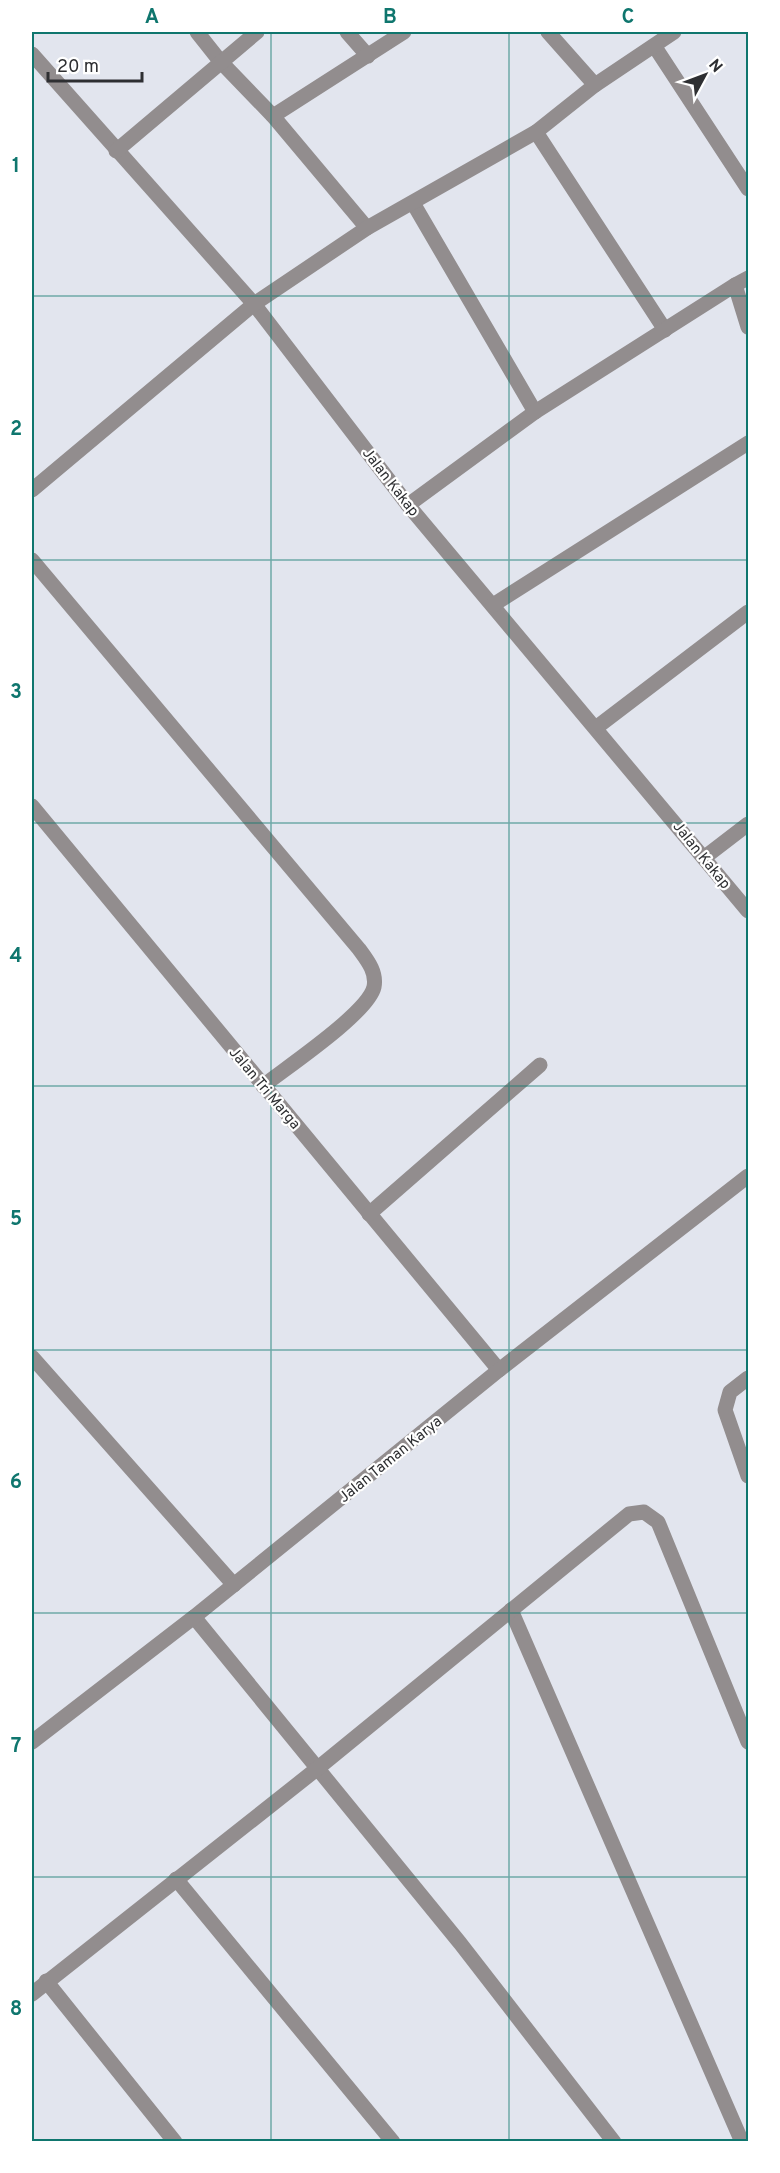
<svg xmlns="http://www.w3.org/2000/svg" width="780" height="2173" font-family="Overpass,sans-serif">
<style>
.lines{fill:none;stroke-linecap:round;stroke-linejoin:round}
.minor{stroke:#928d8e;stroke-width:15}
.grid{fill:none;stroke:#0f766e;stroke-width:1.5;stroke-opacity:0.55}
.labels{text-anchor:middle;stroke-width:4.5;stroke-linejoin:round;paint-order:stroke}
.street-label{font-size:15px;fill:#2e2f32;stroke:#fff}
.neatline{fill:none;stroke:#0f766e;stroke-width:2}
.grid-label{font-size:20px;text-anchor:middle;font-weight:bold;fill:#0f766e}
</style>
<rect width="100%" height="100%" fill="#e2e5ee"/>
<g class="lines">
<!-- minor -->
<g class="minor">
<polyline points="197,32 220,61 273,116 367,228"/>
<polyline points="347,32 368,56"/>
<polyline points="655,47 748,189"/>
<polyline points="32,54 254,304 408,505 748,911"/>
<polyline points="595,85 674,32"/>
<polyline points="273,116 404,32"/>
<polyline points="536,132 665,330"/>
<polyline points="116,151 257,32"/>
<polyline points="413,203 535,412"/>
<polyline points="735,285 748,278"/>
<polyline points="32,490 254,304 367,228 536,132 595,85 548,32"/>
<polyline points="408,505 535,412 735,285 748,327"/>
<path d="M32,560L359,949C367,960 377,972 374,987C368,1013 287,1067 263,1086"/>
<polyline points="493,605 748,443"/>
<polyline points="597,727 748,612"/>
<polyline points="32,806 499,1370"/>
<polyline points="705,857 748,824"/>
<polyline points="369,1214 540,1065"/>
<polyline points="32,1357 234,1585"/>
<polyline points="748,1378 730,1392 725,1410 748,1476"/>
<polyline points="511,1610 742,2142"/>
<polyline points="194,1617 460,1943 614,2142"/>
<polyline points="32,1742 194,1617 499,1370 748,1176"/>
<polyline points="176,1879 393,2142"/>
<polyline points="46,1981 175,2142"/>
<polyline points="32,1994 318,1768 629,1514 644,1512 658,1522 748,1742"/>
</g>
</g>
<!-- grid -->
<path class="grid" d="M271,32V2142M509,32V2142M32,296H748M32,560H748M32,823H748M32,1086H748M32,1350H748M32,1613H748M32,1877H748"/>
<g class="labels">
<!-- street labels -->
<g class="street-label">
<text transform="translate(391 482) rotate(52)" y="5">Jalan Kakap</text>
<text transform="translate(702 855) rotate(51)" y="5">Jalan Kakap</text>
<text transform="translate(265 1088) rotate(50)" y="5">Jalan Tri Marga</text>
<text transform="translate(390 1459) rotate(-39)" y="5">Jalan Taman Karya</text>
</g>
</g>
<!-- border -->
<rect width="780" height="2173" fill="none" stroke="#ffffff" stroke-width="66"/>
<!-- north arrow -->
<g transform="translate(705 75) rotate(49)" stroke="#ffffff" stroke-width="4.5" paint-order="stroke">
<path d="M0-4.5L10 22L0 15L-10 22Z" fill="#2e2f32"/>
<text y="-9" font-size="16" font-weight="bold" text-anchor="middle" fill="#2e2f32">N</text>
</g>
<!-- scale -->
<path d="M48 72v9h94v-9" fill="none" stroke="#2e2f32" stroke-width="3"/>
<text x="57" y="72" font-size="18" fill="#2e2f32" stroke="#ffffff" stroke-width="4.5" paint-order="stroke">20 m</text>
<rect x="33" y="33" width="714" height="2107" class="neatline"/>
<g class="grid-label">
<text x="152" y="23">A</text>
<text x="390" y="23">B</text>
<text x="628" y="23">C</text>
<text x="16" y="172">1</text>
<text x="16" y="435">2</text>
<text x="16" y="698">3</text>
<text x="16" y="962">4</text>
<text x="16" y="1225">5</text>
<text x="16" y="1488">6</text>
<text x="16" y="1752">7</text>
<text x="16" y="2015">8</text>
</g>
</svg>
